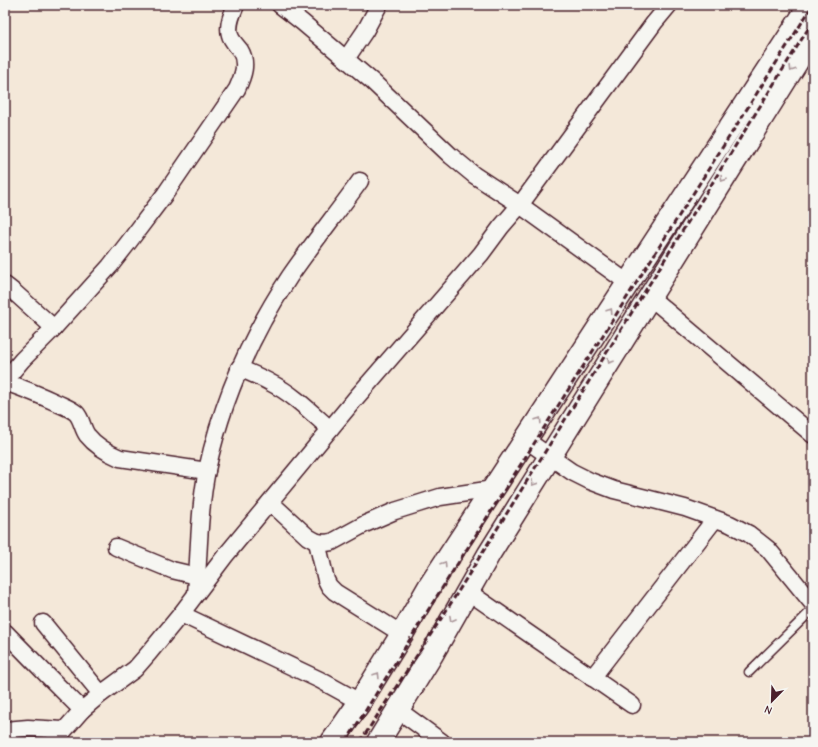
<svg xmlns="http://www.w3.org/2000/svg" width="818" height="747" font-family="'Comic Neue',sans-serif">
<style>
.lines{fill:none;stroke-linecap:round;stroke-linejoin:round}
.lane-casing{stroke:#4a1f2b;stroke-width:11}
.street-casing{stroke:#4a1f2b;stroke-width:19}
.primary-casing{stroke:#4a1f2b;stroke-width:25}
.lane{stroke:#f6f6f2;stroke-width:8}
.street{stroke:#f6f6f2;stroke-width:16}
.primary{stroke:#f6f6f2;stroke-width:22}
.rail{stroke:#4a1f2b;stroke-width:3;stroke-dasharray:6 3;stroke-linecap:butt}
.oneway{stroke:#a99598}
</style>
<rect width="100%" height="100%" fill="#f4e8d9"/>
<filter id="ink" filterUnits="userSpaceOnUse"><feTurbulence type="fractalNoise" baseFrequency=".025" numOctaves="2"/><feDisplacementMap in="SourceGraphic" scale="8" xChannelSelector="R" yChannelSelector="G"/><feConvolveMatrix kernelMatrix="1 2 1 2 8 2 1 2 1" color-interpolation-filters="sRGB"/></filter>
<g filter="url(#ink)">
<g class="lines">
<!-- lane casing -->
<g class="lane-casing">
<polyline id="lane" points="749,672 813,609"/>
</g>
<!-- street casing -->
<g class="street-casing">
<g id="street">
<polyline points="280,5 302,22 373,82 451,156 474,175 520,205 628,283"/>
<polyline points="346,59 365,31 379,5"/>
<polyline points="5,285 14,292 54,328"/>
<polyline points="650,297 813,435"/>
<path d="M239,368C250,373 261,377 271,383C293,394 312,413 330,429"/>
<path d="M5,380L22,360L54,328L110,266L128,243L165,194L237,89C243,76 248,63 240,50C237,46 231,40 230,35C227,25 232,14 236,5"/>
<path d="M5,382C22,388 40,395 57,403C63,406 70,408 76,413C82,419 82,428 87,435C95,445 108,453 120,458L207,471"/>
<polyline points="526,440 572,472 590,481 614,490 646,498 685,508 730,524 749,534 768,549 813,604"/>
<polyline points="270,502 308,537 317,542 325,543 332,542 365,524 395,511 440,497 493,489"/>
<polyline points="317,542 326,580 329,586 335,592 402,634"/>
<polyline points="116,547 172,570 197,576"/>
<polyline points="467,591 632,705"/>
<path d="M196,594C199,553 199,510 207,470C222,401 251,335 290,276C312,244 337,213 360,181"/>
<polyline points="181,614 320,680 360,702"/>
<polyline points="43,623 101,694"/>
<polyline points="5,632 49,677 82,710"/>
<polyline points="592,678 715,519"/>
<polyline points="398,710 442,742"/>
<polyline points="5,730 28,728 63,730"/>
<polyline points="54,742 82,710 101,694 135,669 149,653 181,614 225,556 355,399 481,254 501,227 520,205 654,23 669,5"/>
</g>
</g>
<!-- primary casing -->
<g class="primary-casing">
<g id="primary">
<polyline points="332,742 360,702 402,634 429,587 810,5"/>
<polyline points="378,742 431,656 489,554 813,36"/>
</g>
</g>
<!-- lane -->
<use href="#lane" class="lane"/>
<!-- street -->
<use href="#street" class="street"/>
<!-- primary -->
<use href="#primary" class="primary"/>
<!-- rail -->
<g class="rail">
<polyline points="346,742 432,604 813,5"/>
<polyline points="360,742 446,611 813,21"/>
</g>
</g>
<!-- one-way arrows -->
<defs><path id="oneway-chevron" d="M-2-3.5L2.5 0L-2 3.5" fill="none" stroke-width="1.6" stroke-linecap="round" stroke-linejoin="round"/></defs>
<g class="oneway">
<use href="#oneway-chevron" transform="translate(792 69) rotate(122)"/>
<use href="#oneway-chevron" transform="translate(723 179) rotate(122)"/>
<use href="#oneway-chevron" transform="translate(610 311) rotate(-57)"/>
<use href="#oneway-chevron" transform="translate(610 361) rotate(122)"/>
<use href="#oneway-chevron" transform="translate(539 420) rotate(-57)"/>
<use href="#oneway-chevron" transform="translate(534 483) rotate(122)"/>
<use href="#oneway-chevron" transform="translate(444 564) rotate(-57)"/>
<use href="#oneway-chevron" transform="translate(452 619) rotate(119)"/>
<use href="#oneway-chevron" transform="translate(377 675) rotate(-58)"/>
</g>
</g>
<!-- margin -->
<rect width="818" height="747" fill="none" stroke="#f6f6f2" stroke-width="20"/>
<rect x="10" y="10" width="798" height="727" fill="none" stroke="#4a1f2b" stroke-width="1.5" filter="url(#ink)"/>
<!-- north arrow -->
<g transform="translate(772 701) rotate(203)" stroke="#f6f6f2" stroke-width="3" paint-order="stroke">
<path d="M0-3L7 15L0 10L-7 15Z" fill="#4a1f2b"/>
<text y="-6" font-size="11" font-weight="bold" text-anchor="middle" fill="#4a1f2b">N</text>
</g>
</svg>
